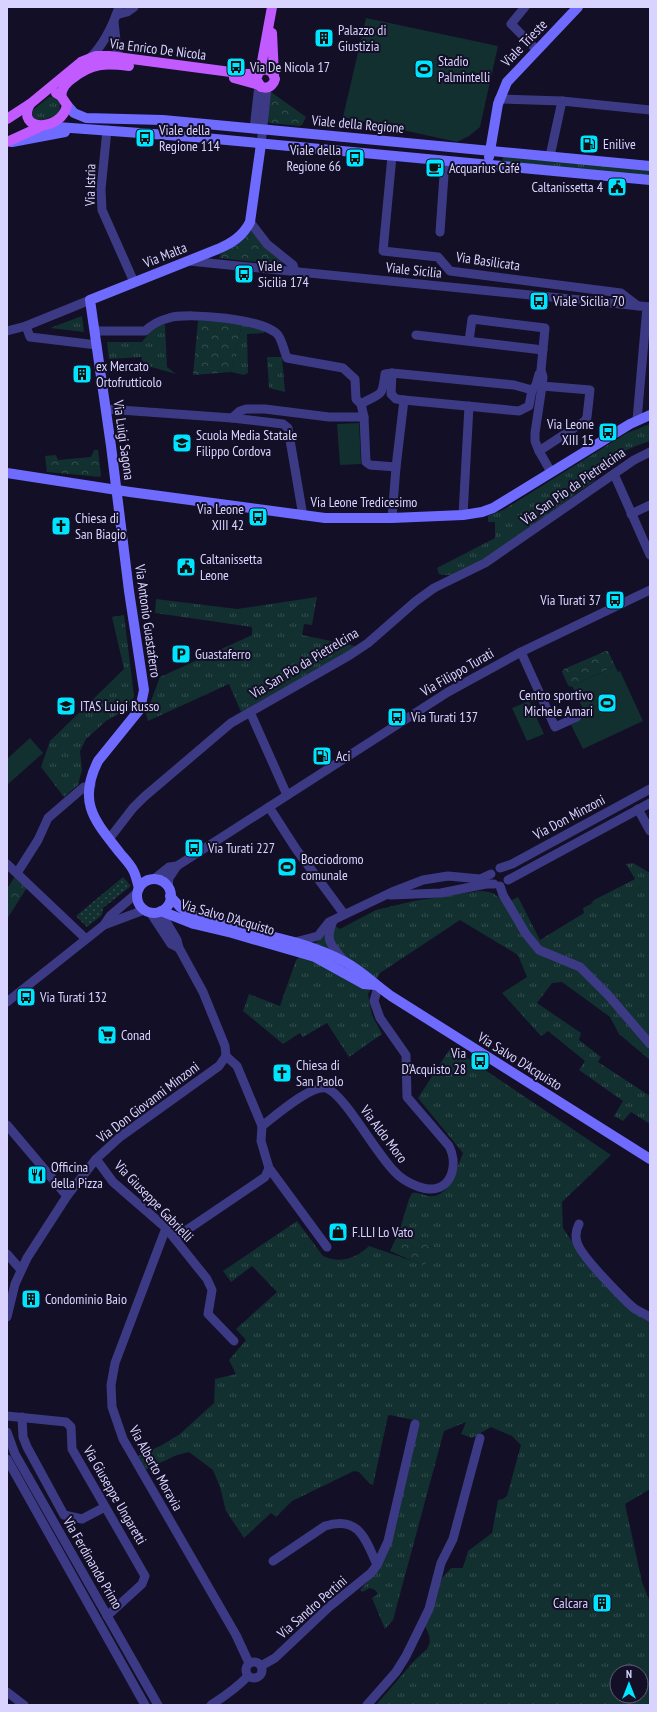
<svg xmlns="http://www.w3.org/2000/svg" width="657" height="1712" font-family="'PT Sans Narrow',sans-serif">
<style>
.grass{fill:url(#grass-tufts);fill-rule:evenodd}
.forest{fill:url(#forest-crowns)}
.garden{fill:url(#garden-dots)}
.pitch{fill:#12302f}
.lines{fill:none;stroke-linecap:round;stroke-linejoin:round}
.street{stroke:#3d3a85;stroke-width:9}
.secondary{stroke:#6f6bff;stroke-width:10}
.primary{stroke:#c25bff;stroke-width:10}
.labels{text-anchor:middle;stroke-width:4;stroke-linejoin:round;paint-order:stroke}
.poi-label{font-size:14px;fill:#d9d4ff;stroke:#130f26;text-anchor:start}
.street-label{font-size:14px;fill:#d9d4ff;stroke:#130f26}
</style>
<defs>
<pattern id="grass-tufts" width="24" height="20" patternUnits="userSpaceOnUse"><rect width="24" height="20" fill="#12302f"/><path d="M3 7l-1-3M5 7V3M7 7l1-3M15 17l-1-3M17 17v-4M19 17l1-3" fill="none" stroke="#344d4e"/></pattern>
<pattern id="forest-crowns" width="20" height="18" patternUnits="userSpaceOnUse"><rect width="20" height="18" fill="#12302f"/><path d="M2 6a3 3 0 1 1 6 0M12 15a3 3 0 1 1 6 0" fill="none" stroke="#344d4e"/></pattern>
<pattern id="garden-dots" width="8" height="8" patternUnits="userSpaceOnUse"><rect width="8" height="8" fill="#12302f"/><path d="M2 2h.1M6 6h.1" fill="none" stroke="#344d4e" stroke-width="1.8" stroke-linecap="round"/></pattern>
</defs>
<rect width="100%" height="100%" fill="#130f26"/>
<!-- grass -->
<g class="grass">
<path d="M49,97C62,95 61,106 58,115L38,121L33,117V110Z"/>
<polygon points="503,152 650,165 650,179 502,166"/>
<polygon points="82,316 84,332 50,328"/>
<polygon points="165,324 167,367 176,374 141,364 142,357 109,359 107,342 142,342 153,328"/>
<polygon points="242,324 264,330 264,333 247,334 248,373 244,375 231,372"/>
<polygon points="267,357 282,357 285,392 269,388"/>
<path d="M650,424V441C635,446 619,452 607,463C602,468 599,475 594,481L478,564L452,575H442L439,574L437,568L495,538V522H488V516L503,510L627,433Z"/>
<polygon points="317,597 312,625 304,624 302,635 355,646 354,648 241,712 229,684 148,721 146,714 160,677 252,635 252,627 155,613 156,599 237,609"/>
<polygon points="124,615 134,696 132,704 128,708 106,721 86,739 80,751 82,770 78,785 64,797 41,767 50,741 124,669 112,617"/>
<path d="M633,863L650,873V1060L619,1034L610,1017L562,982L552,983L537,1003L581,1033L579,1040L601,1057L598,1062L650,1096V1124L631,1112L623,1121L614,1116L623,1101L579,1070L585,1061L548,1031L541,1036L502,993L527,977L518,955L460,920L380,973L368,994L372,1015L382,1034L349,1057L327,1023L303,1037L300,1033L283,1044L243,1011L249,994L280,1006L296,960L335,926L340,929L376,910L414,901L479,891C492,891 497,894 504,904L518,897L540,940L584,913L583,908L591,904L594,900L635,879L626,864Z"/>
<path d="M451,1047L611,1155L562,1202L563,1228L575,1246L650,1321V1489L625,1504L642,1582L650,1602V1705H376L415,1660L427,1649L430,1642L429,1635L425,1626L442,1578L451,1568H463L468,1551L492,1533L498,1500L503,1499L507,1496L521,1445L512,1436L491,1427L472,1438L461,1434L466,1422L444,1431L393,1620L385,1629L372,1598L378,1594L375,1590L370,1588L362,1592L360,1590L376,1573L385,1558L396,1526L419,1424L418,1421L390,1415L388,1416L373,1485L370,1484L359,1472L354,1471L292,1501L276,1517L271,1513L244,1538L226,1511L220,1487L213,1470L189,1452L177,1455L145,1470L138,1456L162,1445L180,1434L214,1403L215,1379L236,1374L229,1360L246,1340L236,1329L277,1292L252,1266L231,1282L223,1271L297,1221L323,1256C341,1264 356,1258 369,1246L424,1265L434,1248L399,1232L409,1199L412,1193C419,1192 422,1195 428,1196C450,1199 456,1169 463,1153L418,1098ZM617,1672H641V1696H617Z"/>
</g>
<!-- forest -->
<g class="forest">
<polygon points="271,92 306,117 302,125 300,126 270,123 267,121"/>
<polygon points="251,229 269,251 282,260 283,265 219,258 221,253 237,244"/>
<polygon points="198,321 220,321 242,324 231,372 193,375"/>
<polygon points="94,450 98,450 101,475 100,477 47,472 45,456 56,455 58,460 91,457"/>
<polygon points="606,651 608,651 615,666 570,687 568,685 562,672 564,669"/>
<polygon points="17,873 28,886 7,919 7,889"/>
<polygon points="399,1232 434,1248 424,1266 390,1251"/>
</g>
<!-- garden -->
<polygon class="garden" points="123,877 131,886 103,908 102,915 87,927 76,916"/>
<!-- pitch -->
<g class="pitch">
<polygon points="366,18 498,46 480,127 469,136 457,142 343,117"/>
<polygon points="359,423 361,464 340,465 337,424"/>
<polygon points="615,666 618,672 620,671 643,721 583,749 571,725 582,719 580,713 584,711 572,686"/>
<polygon points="529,701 544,734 527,741 512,708"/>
<polygon points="30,738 43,753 7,785 7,759"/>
</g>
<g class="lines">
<!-- street -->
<g class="street">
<polyline points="525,7 511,24 537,50"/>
<polyline points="116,15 127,12 134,7"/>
<polyline points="114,22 117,50 120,58"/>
<path d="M90,58C104,44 113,25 119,7"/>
<polyline points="499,99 562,101 650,110"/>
<polyline points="254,129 259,85"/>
<polyline points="107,130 101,189 102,210 134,282"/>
<polyline points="261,144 267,88"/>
<polyline points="392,156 383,251 438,257 450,271 621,293 638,306"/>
<polyline points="550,156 562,101"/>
<polyline points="250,222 267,244 293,265 295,272"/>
<polyline points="440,232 445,161"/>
<polyline points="189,261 650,307"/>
<polyline points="26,326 30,337 97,345"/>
<polyline points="7,331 26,326 90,300"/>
<path d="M95,331H145C151,325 161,320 169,318C188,312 265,319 278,335C282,340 284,351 287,358L343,368L355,379L356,399L361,404"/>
<polyline points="416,335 543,350"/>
<polyline points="469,341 472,319 545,328 541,370 543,377 542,386 535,433 535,441 539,451 551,472"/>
<polyline points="392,373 391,394 396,399 404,400 519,411 529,406 532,390"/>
<path d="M361,404C381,392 382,399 385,374L392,373L514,385L532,390L536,385L539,374"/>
<polyline points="361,404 364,417 366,462 370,465 396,467 392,518"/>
<polyline points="106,409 232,418 283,424 288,428 289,434 303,516"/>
<polyline points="232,418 240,411 246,409 265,409 329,417 364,417"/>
<polyline points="637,420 647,307"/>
<polyline points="539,451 585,421 587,417 590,390 542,386"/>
<polyline points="396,467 404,400"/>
<polyline points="614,474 650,555"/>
<polyline points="631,514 650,505"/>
<polyline points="463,515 469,406"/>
<polyline points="521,652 555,727 577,717"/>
<polyline points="250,712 287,795"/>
<polyline points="269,807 296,849 344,914"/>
<polyline points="638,809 650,831"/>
<polyline points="109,839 133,808 144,797 231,723 350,655 368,643 416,601 434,588 485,563 634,460 650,452"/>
<polyline points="7,864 86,939"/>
<polyline points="500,868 512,864 650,789"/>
<polyline points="17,873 38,840 48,818 84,787 91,785"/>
<polyline points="154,879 169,867 177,866 448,692 521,652 650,590"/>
<polyline points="508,880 650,803"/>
<polyline points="168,886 169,878 177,866"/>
<polyline points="500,886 503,895 526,934 539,950 580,967 608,995 650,1044"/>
<polyline points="390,895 441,893 486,884 494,884"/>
<polyline points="160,911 177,940 179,948 203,992 225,1046 226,1056 237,1066 262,1126 261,1141 269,1168 327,1247"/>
<polyline points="150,912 171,944 179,948"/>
<path d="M333,921C324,942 332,945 344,961"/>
<polyline points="104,925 144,910"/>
<polyline points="295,942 318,936 329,922 392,892 423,880 448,876 480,879 491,874"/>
<polyline points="7,1002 104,925 110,916 137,893"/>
<polyline points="7,1125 67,1196"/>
<path d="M262,1126C274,1117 311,1084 326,1088C345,1094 378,1158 397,1174C404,1181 420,1189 430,1189C453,1189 458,1163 449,1146L407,1097L406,1055L380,1018L374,1001L378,987"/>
<polyline points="96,1159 113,1182 166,1228 207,1279 212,1290 208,1314 234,1341"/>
<path d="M579,1224C576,1230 575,1236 577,1242C580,1255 617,1292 628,1303L635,1309L650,1317"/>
<polyline points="166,1228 115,1363 111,1385 112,1407 123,1439 236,1635 249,1663"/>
<polyline points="175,1238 265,1177 269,1168"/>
<polyline points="7,1254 21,1270"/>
<polyline points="7,1317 15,1284 27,1258 67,1196 96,1159 120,1137 219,1066 226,1056"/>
<polyline points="7,1416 66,1422 71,1427 72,1449 145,1576 142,1584 107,1616"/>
<polyline points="22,1417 23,1437 27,1447 64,1515 82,1519 105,1507"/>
<polyline points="7,1432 15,1454 158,1705"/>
<polyline points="7,1459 145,1705"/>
<path d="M273,1561L325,1526C359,1515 366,1540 377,1565"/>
<circle cx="254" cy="1670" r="8"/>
<polyline points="261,1666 275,1658 329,1607 371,1573 377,1565 388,1541 415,1424"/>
<polyline points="7,1692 24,1705"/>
<path d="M211,1705C225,1696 237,1688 248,1676"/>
<polyline points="367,1705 396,1672 406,1656 429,1609 441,1563 453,1539 480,1438"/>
</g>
<!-- secondary -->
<g class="secondary">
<polyline points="67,105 74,113 86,118 163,120 650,166"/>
<polyline points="44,126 194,137 650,180"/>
<polyline points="12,142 65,132"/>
<polyline points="489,157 498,104 507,82 578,7"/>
<polyline points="7,473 130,492 325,518 392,518 463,515 482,512 493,508 630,424 650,415"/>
<circle cx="154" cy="896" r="17"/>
<path d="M139,888C137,882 136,875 133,870C130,864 124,858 120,853C95,821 77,803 98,761L140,709L144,690L129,591L111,446L90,300L218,249C232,243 243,236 250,222L261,144"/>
<path d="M170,896L180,907L190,914C240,933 297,936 345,962C362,971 375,985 391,996L650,1159"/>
<polyline points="161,911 194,924 232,933 315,957 364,984 375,985"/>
</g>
<!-- primary -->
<g class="primary">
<polyline points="272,33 274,75"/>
<path d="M260,71L265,69L272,72L275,79C273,86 268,89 261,87L256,79L261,67L272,7"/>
<polyline points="234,78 259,85"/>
<path d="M61,96C62,87 66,83 73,78C92,63 105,63 129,66"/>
<path d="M30,104C15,132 62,132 67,105L61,96L56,93"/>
<polyline points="7,119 30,104 81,62 96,56 109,56 246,74 257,74"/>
<polyline points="7,142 42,126"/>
</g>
</g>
<!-- icons -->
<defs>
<g id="building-square" transform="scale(1)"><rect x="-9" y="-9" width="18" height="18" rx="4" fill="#00e5ff" stroke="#130f26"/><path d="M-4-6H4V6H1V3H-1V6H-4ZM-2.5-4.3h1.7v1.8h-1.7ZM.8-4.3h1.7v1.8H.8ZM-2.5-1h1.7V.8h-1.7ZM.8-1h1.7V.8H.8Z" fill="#111"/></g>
<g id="bus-square" transform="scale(1)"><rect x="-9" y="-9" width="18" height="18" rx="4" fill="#00e5ff" stroke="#130f26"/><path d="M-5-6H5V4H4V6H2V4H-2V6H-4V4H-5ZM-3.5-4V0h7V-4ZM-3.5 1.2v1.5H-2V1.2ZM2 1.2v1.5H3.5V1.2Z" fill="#111"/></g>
<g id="stadium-square" transform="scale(1)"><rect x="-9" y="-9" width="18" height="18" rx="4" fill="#00e5ff" stroke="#130f26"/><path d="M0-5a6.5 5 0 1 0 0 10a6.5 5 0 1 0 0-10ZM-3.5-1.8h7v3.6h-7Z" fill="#111"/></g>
<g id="fuel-square" transform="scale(1)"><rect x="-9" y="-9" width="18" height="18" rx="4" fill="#00e5ff" stroke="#130f26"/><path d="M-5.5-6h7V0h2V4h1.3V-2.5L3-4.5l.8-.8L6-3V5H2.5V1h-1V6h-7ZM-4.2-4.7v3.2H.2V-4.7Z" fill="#111"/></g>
<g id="cafe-square" transform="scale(1)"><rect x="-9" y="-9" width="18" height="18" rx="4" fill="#00e5ff" stroke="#130f26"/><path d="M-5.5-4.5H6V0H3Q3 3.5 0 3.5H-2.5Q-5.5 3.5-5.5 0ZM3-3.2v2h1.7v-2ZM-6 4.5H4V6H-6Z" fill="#111"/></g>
<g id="civic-square" transform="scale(1)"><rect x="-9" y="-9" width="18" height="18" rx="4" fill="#00e5ff" stroke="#130f26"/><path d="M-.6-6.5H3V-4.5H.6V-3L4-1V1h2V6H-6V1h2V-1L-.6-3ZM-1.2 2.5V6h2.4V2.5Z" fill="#111"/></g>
<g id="school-square" transform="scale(1)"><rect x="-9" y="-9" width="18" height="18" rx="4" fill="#00e5ff" stroke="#130f26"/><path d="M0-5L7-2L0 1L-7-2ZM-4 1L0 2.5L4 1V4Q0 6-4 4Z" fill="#111"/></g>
<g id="church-square" transform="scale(1)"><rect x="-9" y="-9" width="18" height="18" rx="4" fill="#00e5ff" stroke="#130f26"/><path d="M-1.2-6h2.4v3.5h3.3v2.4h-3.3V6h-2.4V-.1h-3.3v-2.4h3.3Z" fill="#111"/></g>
<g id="parking-square" transform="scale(1)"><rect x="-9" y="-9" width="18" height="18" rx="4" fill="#00e5ff" stroke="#130f26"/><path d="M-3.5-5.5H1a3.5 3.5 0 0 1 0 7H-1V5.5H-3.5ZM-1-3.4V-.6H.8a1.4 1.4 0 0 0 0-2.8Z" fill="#111"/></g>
<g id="supermarket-square" transform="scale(1)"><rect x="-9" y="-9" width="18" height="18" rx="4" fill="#00e5ff" stroke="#130f26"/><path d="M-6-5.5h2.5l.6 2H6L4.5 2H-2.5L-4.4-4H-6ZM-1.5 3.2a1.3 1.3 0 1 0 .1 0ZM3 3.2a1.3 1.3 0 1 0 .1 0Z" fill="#111"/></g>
<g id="restaurant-square" transform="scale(1)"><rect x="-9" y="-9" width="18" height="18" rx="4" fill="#00e5ff" stroke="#130f26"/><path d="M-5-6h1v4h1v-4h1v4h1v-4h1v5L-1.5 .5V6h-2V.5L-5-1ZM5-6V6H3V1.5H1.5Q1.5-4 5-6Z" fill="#111"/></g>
<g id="shop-square" transform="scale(1)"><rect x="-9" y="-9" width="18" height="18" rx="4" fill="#00e5ff" stroke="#130f26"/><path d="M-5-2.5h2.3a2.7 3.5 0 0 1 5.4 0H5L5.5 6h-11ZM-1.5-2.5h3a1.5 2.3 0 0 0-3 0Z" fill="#111"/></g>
</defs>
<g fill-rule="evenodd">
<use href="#building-square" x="324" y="38"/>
<use href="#bus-square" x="236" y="67"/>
<use href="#stadium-square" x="424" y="69"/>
<use href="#bus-square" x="145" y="138"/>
<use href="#fuel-square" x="589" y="144"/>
<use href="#bus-square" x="355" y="158"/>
<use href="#cafe-square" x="435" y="168"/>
<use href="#civic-square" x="617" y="187"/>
<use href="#bus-square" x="244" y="274"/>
<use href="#bus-square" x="539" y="301"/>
<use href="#building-square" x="82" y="374"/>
<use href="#bus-square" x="608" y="432"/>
<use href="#school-square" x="182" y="443"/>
<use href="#bus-square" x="258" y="517"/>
<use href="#church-square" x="61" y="526"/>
<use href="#civic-square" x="186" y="567"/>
<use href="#bus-square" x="615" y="600"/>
<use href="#parking-square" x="181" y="654"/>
<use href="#stadium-square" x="607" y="703"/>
<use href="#school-square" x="66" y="706"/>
<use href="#bus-square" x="397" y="717"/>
<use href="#fuel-square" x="322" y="756"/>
<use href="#bus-square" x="194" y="848"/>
<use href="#stadium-square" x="287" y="867"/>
<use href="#bus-square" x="26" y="997"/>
<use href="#supermarket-square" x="107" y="1035"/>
<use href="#bus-square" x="480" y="1061"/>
<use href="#church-square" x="282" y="1073"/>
<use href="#restaurant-square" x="37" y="1175"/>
<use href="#shop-square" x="338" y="1232"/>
<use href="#building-square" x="31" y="1299"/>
<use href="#building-square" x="602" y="1603"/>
</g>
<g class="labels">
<!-- poi labels -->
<g class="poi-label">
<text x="338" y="35">Palazzo di<tspan x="338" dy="16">Giustizia</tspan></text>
<text x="438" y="66">Stadio<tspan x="438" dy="16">Palmintelli</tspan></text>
<text x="250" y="72">Via De Nicola 17</text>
<text x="159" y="135">Viale della<tspan x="159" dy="16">Regione 114</tspan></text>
<text x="603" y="149">Enilive</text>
<text x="341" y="155" text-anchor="end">Viale della<tspan x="341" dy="16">Regione 66</tspan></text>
<text x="449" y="173">Acquarius Café</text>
<text x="603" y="192" text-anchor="end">Caltanissetta 4</text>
<text x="258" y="271">Viale<tspan x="258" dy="16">Sicilia 174</tspan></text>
<text x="553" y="306">Viale Sicilia 70</text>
<text x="96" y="371">ex Mercato<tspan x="96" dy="16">Ortofrutticolo</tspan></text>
<text x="594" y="429" text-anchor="end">Via Leone<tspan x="594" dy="16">XIII 15</tspan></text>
<text x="196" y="440">Scuola Media Statale<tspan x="196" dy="16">Filippo Cordova</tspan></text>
<text x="244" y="514" text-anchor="end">Via Leone<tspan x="244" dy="16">XIII 42</tspan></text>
<text x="75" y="523">Chiesa di<tspan x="75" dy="16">San Biagio</tspan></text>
<text x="200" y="564">Caltanissetta<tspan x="200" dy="16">Leone</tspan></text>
<text x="601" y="605" text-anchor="end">Via Turati 37</text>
<text x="195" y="659">Guastaferro</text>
<text x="593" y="700" text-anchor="end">Centro sportivo<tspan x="593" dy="16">Michele Amari</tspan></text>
<text x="80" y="711">ITAS Luigi Russo</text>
<text x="411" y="722">Via Turati 137</text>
<text x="336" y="761">Aci</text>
<text x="208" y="853">Via Turati 227</text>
<text x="301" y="864">Bocciodromo<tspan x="301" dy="16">comunale</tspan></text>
<text x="40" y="1002">Via Turati 132</text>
<text x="121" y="1040">Conad</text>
<text x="466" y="1058" text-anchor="end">Via<tspan x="466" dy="16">D'Acquisto 28</tspan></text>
<text x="296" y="1070">Chiesa di<tspan x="296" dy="16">San Paolo</tspan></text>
<text x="51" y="1172">Officina<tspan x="51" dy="16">della Pizza</tspan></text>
<text x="352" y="1237">F.LLI Lo Vato</text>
<text x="45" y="1304">Condominio Baio</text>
<text x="588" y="1608" text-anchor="end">Calcara</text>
</g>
<!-- street labels -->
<g class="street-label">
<text transform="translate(524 43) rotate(-46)" y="5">Viale Trieste</text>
<text transform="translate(158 49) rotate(7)" y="5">Via Enrico De Nicola</text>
<text transform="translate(358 124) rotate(5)" y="5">Viale della Regione</text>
<text transform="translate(90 185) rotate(-89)" y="5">Via Istria</text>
<text transform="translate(165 255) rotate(-22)" y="5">Via Malta</text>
<text transform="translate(488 261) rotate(8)" y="5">Via Basilicata</text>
<text transform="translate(414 270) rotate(6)" y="5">Viale Sicilia</text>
<text transform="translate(124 440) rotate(82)" y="5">Via Luigi Sagona</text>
<text transform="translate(573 486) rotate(-35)" y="5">Via San Pio da Pietrelcina</text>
<text x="364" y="507">Via Leone Tredicesimo</text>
<text transform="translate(148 621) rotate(82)" y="5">Via Antonio Guastaferro</text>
<text transform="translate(304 663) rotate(-31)" y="5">Via San Pio da Pietrelcina</text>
<text transform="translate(457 672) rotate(-30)" y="5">Via Filippo Turati</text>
<text transform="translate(569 817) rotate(-28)" y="5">Via Don Minzoni</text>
<text transform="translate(228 917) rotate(16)" y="5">Via Salvo D'Acquisto</text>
<text transform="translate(520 1061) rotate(32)" y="5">Via Salvo D'Acquisto</text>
<text transform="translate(148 1102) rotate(-37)" y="5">Via Don Giovanni Minzoni</text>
<text transform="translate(384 1134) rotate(53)" y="5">Via Aldo Moro</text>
<text transform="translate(154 1201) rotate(46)" y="5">Via Giuseppe Gabrielli</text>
<text transform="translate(156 1468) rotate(61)" y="5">Via Alberto Moravia</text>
<text transform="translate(115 1495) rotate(60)" y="5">Via Giuseppe Ungaretti</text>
<text transform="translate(93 1563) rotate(60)" y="5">Via Ferdinando Primo</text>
<text transform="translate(312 1607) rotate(-41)" y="5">Via Sandro Pertini</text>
</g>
</g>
<!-- border -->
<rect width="657" height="1712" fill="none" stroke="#d9d4ff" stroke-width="16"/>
<!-- north arrow -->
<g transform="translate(629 1684)"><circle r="19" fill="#130f26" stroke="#625e7d"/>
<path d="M0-3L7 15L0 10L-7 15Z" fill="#00e5ff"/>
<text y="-6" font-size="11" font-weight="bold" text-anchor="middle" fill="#d9d4ff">N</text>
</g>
</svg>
